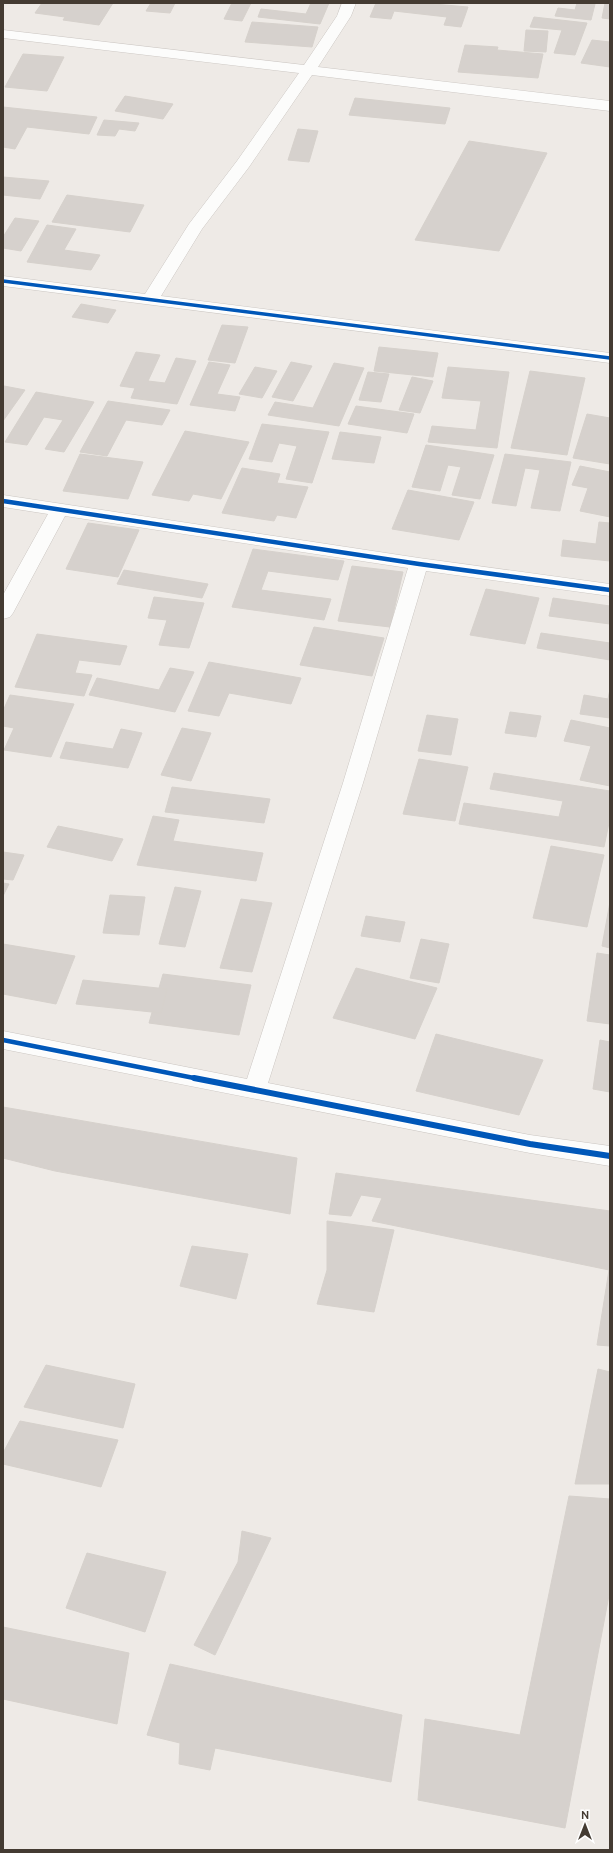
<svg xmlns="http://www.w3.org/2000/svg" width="613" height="1853" font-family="Ubuntu,sans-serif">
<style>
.building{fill:#d6d1cd;stroke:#d6d1cc}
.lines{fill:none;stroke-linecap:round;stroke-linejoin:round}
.street-casing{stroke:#cbc6c2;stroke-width:1}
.street{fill:#fcfcfb;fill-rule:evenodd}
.cycleway-far2-casing{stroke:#fff;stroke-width:5.5}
.cycleway-far1-casing{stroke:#fff;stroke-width:7}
.cycleway-casing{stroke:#fff;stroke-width:8}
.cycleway-far2{stroke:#0057b8;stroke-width:3.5}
.cycleway-far1{stroke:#0057b8;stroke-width:4.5}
.cycleway{stroke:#0057b8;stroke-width:6}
</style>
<rect width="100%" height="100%" fill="#eeeae6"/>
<!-- building -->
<g class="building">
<polygon points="42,3 113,3 99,25 63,20 65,17 35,13"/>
<polygon points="151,3 175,3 170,13 146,11"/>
<polygon points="232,3 251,3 242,21 224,19"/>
<polygon points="311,3 329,3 320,24 258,17 261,9 306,14"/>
<polygon points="376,3 422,3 468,7 461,27 444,25 447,17 394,11 391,19 370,17"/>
<polygon points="577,3 595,4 591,20 555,16 558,8 575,10"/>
<polygon points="605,3 610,3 610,19 602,18"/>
<polygon points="534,17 587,23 575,55 554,53 562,30 530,27"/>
<polygon points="252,22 318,27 312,47 245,42"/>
<polygon points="526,30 548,31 546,52 524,51"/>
<polygon points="592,40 610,42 610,67 581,63"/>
<polygon points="465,45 498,47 497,50 543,54 538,78 458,72"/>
<polygon points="23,54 64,57 47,91 5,87"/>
<polygon points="125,96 173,104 163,119 115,111"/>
<polygon points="355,98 450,108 445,124 349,115"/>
<polygon points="3,107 97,117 89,134 27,127 15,149 3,147"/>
<polygon points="104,120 139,123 135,131 119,129 115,136 97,135"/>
<polygon points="298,129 318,131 309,162 288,160"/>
<polygon points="469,141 547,153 499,251 415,240"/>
<polygon points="3,177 49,181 40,199 3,195"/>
<polygon points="67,195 144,205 130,232 52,222"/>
<polygon points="15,218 39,221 21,251 3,248 3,237"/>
<polygon points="47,225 76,229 64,250 100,255 91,270 27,262"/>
<polygon points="81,304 116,310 108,323 72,317"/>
<polygon points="222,325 248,327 235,363 208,360"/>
<polygon points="379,347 438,353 433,377 374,371"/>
<polygon points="136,352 160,355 148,381 165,383 176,358 196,361 177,404 131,398 135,388 120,386"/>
<polygon points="209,362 230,365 217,394 240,397 235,411 190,405"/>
<polygon points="291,362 312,366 293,401 272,397"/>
<polygon points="334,363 364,368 339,426 268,415 275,402 313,408"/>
<polygon points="255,367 277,371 262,398 239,394"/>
<polygon points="448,367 509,372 497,448 428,442 432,426 476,430 481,401 442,398"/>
<polygon points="530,371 585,378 567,455 511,448"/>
<polygon points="368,372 389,374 381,402 359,400"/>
<polygon points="412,377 433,381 420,413 399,410"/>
<polygon points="4,386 25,390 3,421 3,388"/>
<polygon points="36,392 94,402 64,452 45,449 63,420 44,417 27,445 5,442"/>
<polygon points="108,401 170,410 162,425 126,420 107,456 80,452"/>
<polygon points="356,406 414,414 407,433 348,424"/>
<polygon points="587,414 610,418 609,446 610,446 610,464 573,458"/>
<polygon points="262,424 329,432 312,483 286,479 297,446 279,443 272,462 249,459"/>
<polygon points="185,431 249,442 221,499 193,494 189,501 152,495"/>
<polygon points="340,432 381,437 374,463 332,459"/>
<polygon points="426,445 494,455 480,499 452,495 461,467 448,465 440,491 412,487"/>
<polygon points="80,454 143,462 128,499 63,491"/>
<polygon points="505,454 571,462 560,511 531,508 540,470 525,468 516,506 492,503"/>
<polygon points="580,466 610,472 610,517 580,511 588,488 572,485"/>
<polygon points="242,468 280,474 277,483 308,487 296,518 277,515 274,521 222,513"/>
<polygon points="408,490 474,502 459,540 392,529"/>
<polygon points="599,522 610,523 610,561 561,556 563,540 596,544"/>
<polygon points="88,523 139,530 118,577 66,569"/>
<polygon points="253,549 344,561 338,580 268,571 261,590 331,599 324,620 232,607"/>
<polygon points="352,566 403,572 390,627 338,621"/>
<polygon points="124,570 208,584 202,598 117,584"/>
<polygon points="486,589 539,598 525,644 470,635"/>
<polygon points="154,597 204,603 189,648 159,645 167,620 148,618"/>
<polygon points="553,598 610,606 610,624 549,616"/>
<polygon points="314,627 384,638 372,676 300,665"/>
<polygon points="541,633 610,643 610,660 537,648"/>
<polygon points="37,634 127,646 120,665 79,660 75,673 92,675 84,696 15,687"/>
<polygon points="209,662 301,678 291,704 229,693 219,716 188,711"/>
<polygon points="170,668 194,672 175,712 89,695 97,678 159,690"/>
<polygon points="610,689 610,718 580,714 584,695 608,699"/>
<polygon points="10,695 74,704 51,757 4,750 14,728 3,726 3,711"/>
<polygon points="510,712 541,716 536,737 505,733"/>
<polygon points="427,715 458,719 451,755 418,751"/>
<polygon points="571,720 610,728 610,786 580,780 591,746 564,741"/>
<polygon points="182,728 211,733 191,781 161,775"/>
<polygon points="121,729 142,733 128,768 60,758 66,742 113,749"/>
<polygon points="419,759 468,767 455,821 403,814"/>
<polygon points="494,773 610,791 610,818 604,847 459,824 464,803 559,817 563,801 490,789"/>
<polygon points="172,787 270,799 264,823 165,812"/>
<polygon points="153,816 179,820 173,841 263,853 256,881 137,865"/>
<polygon points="58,826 123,839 112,861 47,847"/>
<polygon points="551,846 604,855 587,927 533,918"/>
<polygon points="3,852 24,855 13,880 3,879"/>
<polygon points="3,883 9,884 3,896"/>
<polygon points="175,887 201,891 185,947 159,944"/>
<polygon points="110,895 145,897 139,935 103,933"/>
<polygon points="241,899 272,903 252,972 220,968"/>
<polygon points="610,902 610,948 602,946"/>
<polygon points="366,916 405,922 400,942 361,936"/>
<polygon points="421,939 449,944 439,983 410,978"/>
<polygon points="3,944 75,956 56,1004 3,994"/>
<polygon points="597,953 610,955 610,1024 587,1021"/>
<polygon points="356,968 437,988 415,1039 333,1018"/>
<polygon points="163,974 251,985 239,1035 149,1023"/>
<polygon points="83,980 167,989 161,1013 76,1004"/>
<polygon points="436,1034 543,1060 519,1115 416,1091"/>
<polygon points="600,1040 610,1042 610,1092 593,1089"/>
<polygon points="3,1107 297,1158 290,1214 55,1171 3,1158"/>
<polygon points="336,1173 610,1211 610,1346 597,1345 609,1270 372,1221 382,1198 361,1195 351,1216 329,1214"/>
<polygon points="327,1221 394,1230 374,1312 317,1304 327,1270"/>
<polygon points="192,1246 248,1254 236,1299 180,1286"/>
<polygon points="46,1365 135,1384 123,1428 24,1407"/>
<polygon points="598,1369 610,1372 610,1484 575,1484"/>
<polygon points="20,1421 118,1440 101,1487 3,1464 3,1453"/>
<polygon points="569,1496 610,1499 610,1590 565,1828 418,1800 425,1719 520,1735"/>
<polygon points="242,1531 271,1538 215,1655 194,1645 238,1562"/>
<polygon points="87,1553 166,1572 145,1632 66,1608"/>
<polygon points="3,1627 129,1653 117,1724 3,1699"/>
<polygon points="170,1664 402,1715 391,1782 215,1748 210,1770 179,1764 180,1743 147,1735"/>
</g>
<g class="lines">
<!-- street casing -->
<g class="street-casing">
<g id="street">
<polygon points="342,3 356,3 351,16 318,67 610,101 610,111 312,75 249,167 202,229 161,296 610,353 610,363 3,286 3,276 145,294 189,224 237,161 299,73 3,38 3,30 304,65 337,16"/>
<polygon points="3,495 419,558 610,584 610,596 426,571 363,783 268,1083 530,1135 610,1146 610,1166 530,1153 3,1049 3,1031 247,1079 343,783 408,568 65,516 13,613 10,617 3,619 3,595 48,514 3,507"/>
</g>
</g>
<!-- street -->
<use href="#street" class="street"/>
<!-- cycleway-far2 casing -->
<g class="cycleway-far2-casing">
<polyline id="cycleway-far2" points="3,281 610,358"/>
</g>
<!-- cycleway-far1 casing -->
<g class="cycleway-far1-casing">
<g id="cycleway-far1">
<polyline points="3,501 419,564 610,590"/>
<polyline points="3,1040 199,1079"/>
</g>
</g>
<!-- cycleway casing -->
<g class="cycleway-casing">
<polyline id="cycleway" points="194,1078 530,1144 610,1156"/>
</g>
<!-- cycleway-far2 -->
<use href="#cycleway-far2" class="cycleway-far2"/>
<!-- cycleway-far1 -->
<use href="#cycleway-far1" class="cycleway-far1"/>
<!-- cycleway -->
<use href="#cycleway" class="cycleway"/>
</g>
<!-- border -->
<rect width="613" height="1853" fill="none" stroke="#443b32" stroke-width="8"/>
<!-- north arrow -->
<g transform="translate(585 1825)" stroke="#ffffff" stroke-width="3" paint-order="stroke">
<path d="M0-3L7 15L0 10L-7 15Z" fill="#443b32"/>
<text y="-6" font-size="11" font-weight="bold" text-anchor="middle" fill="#443b32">N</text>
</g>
</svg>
